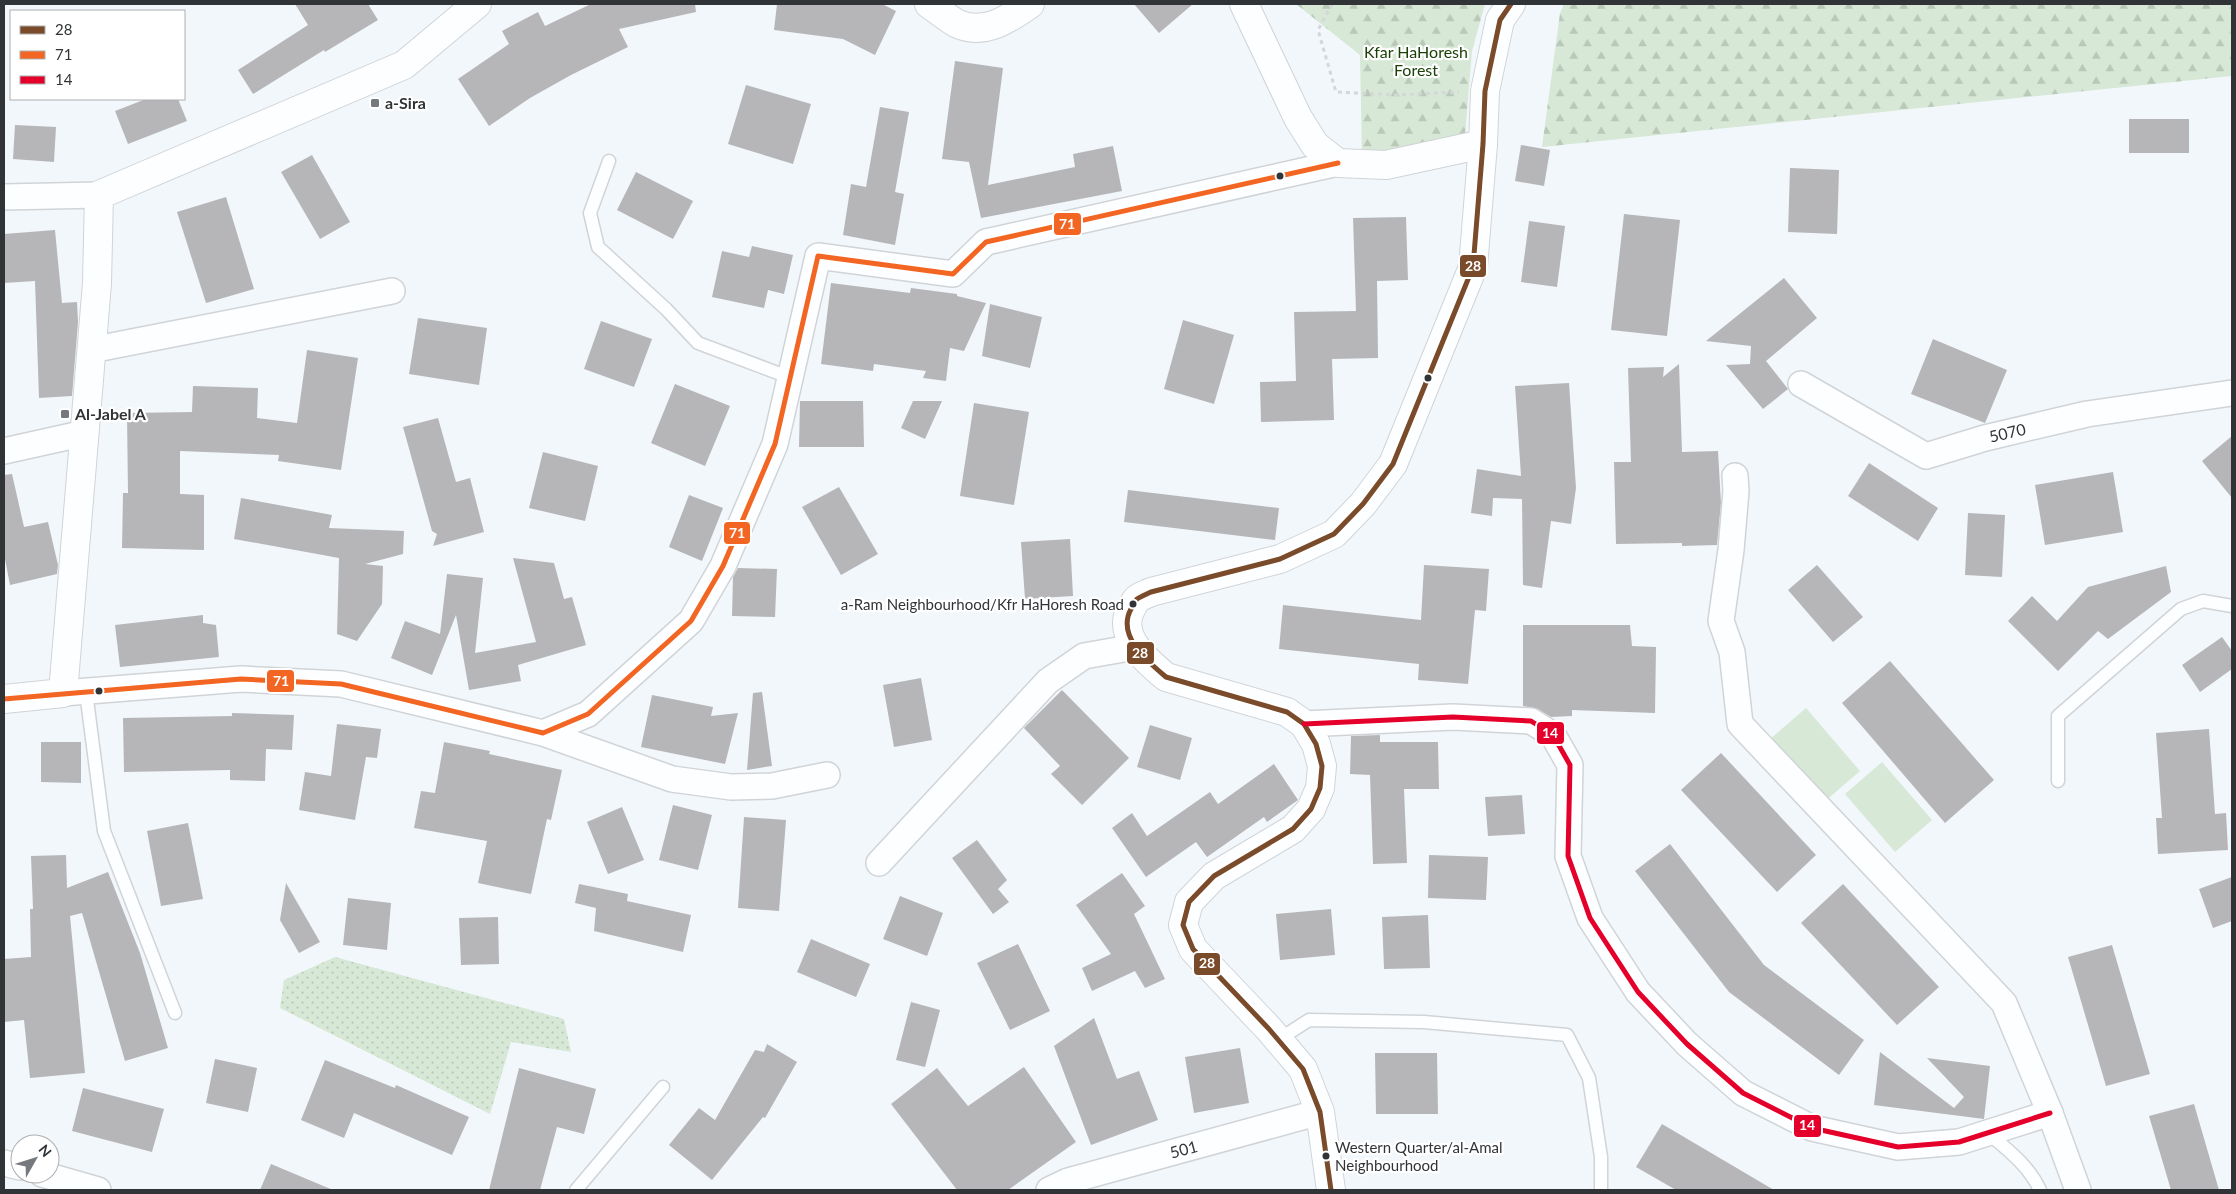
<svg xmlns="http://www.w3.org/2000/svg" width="2236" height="1194" font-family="Lato,sans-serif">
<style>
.green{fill:url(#green-dots)}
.forest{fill:url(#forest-firs)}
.pitch{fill:#d7e8d6}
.building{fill:#b6b6b8}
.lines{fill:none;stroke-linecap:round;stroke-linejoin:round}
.lane-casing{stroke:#d0d4d7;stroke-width:15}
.street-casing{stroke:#d0d4d7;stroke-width:28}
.secondary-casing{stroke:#d0d4d7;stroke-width:30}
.path{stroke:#d5d6d8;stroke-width:3;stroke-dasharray:4 4;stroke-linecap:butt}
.lane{stroke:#fdfeff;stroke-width:12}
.street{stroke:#fdfeff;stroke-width:25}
.secondary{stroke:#fdfeff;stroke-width:28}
.bus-1-casing{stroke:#fff;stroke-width:9}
.bus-2-casing{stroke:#fff;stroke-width:9}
.bus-3-casing{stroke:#fff;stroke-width:9}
.bus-1{stroke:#7a4b2a;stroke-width:5}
.bus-2{stroke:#f26522;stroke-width:5}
.bus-3{stroke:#e4002b;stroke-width:5}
.poi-dot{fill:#75787c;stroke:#fff;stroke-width:2}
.bus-dot{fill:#313437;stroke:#fff;stroke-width:2}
.labels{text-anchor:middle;stroke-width:4.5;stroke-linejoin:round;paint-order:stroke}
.bus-label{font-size:15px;fill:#313437;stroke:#fff;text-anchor:end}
.park-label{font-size:16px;fill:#1b4107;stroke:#fff}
.poi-label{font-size:16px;font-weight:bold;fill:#313437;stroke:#fff;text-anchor:start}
.street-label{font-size:16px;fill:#313437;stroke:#fff}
.line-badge{stroke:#fff;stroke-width:2}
.badge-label{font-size:14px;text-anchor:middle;font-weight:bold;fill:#fff}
</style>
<defs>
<pattern id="green-dots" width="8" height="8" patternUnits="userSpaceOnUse" patternTransform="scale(1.25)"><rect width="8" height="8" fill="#d7e8d6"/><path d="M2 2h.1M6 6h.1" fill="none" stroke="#b9c8b8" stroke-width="1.8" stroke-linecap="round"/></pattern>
<pattern id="forest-firs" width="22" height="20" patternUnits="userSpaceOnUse" patternTransform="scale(1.25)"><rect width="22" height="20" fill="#d7e8d6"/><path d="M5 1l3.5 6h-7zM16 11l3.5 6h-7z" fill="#b9c8b8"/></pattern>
</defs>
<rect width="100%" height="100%" fill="#f2f7fc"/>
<!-- green -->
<polygon class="green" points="335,957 564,1019 571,1052 511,1042 490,1114 280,1008 284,980"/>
<!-- forest -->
<g class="forest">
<polygon points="1296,4 1485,4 1472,51 1465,135 1362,157 1360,55"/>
<polygon points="1564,4 2232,4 2232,76 1542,147 1560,13"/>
</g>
<!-- pitch -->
<g class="pitch">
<polygon points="1806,708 1860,771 1823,803 1769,740"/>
<polygon points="1882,762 1932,820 1895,852 1845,794"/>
</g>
<!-- building -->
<g class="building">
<polygon points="295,4 368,4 378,20 325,52 324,50 253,94 238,70 308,25"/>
<polygon points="591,4 695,4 696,12 619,29 628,47 571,75 530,98 489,126 458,79 509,44 502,31 538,12 545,26"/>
<polygon points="777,4 882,4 896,11 875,55 843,39 774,30"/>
<polygon points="1134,4 1193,4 1159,33"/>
<polygon points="955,61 1003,68 988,185 1075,167 1073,154 1113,146 1122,191 981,218 969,162 942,159"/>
<polygon points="746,85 811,104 793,164 728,144"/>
<polygon points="146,99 178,99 187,121 128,144 115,111"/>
<polygon points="880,107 909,112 895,192 904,194 895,245 843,235 851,184 866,187"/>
<rect x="2129" y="119" width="60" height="34"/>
<polygon points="15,125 56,127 54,162 13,159"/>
<polygon points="1521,145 1550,150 1544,186 1515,181"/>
<polygon points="312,155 350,222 320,239 281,172"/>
<polygon points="1790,168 1839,170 1837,234 1788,232"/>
<polygon points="636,172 693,201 673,239 617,210"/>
<polygon points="226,197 254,289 206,303 177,212"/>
<polygon points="1624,214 1680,220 1667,336 1611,330"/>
<polygon points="1406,217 1408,280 1377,281 1378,358 1332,359 1334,420 1261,422 1260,382 1296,381 1294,312 1356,311 1353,218"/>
<polygon points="1529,221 1565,226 1557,287 1521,282"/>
<polygon points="55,230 62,303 77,302 78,322 72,396 39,398 35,281 4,283 4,234"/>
<polygon points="752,246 793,255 784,294 768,290 764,308 712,297 722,251 749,257"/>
<polygon points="1784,278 1817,318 1766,361 1788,389 1763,409 1726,365 1750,364 1751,346 1706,341"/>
<polygon points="831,283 910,293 911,288 957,294 957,296 986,303 964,351 950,348 946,381 923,378 926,371 874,364 873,371 821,364"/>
<polygon points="990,304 1042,317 1030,368 982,356"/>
<polygon points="418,318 487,328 479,385 409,374"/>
<polygon points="1183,320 1234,335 1214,404 1164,389"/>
<polygon points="601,321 652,339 634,387 584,369"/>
<polygon points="1933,339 2007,370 1985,423 1911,394"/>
<polygon points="307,350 358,358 341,470 278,461 279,455 180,451 180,494 204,495 204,550 122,548 123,493 128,493 127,413 192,412 193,386 258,388 257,418 297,423"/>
<polygon points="1679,364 1682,452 1718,451 1721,503 1717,545 1682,546 1682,543 1616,544 1614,462 1631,462 1628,368 1664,367 1663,377"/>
<polygon points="1569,383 1576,488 1571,524 1551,521 1542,588 1523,585 1522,499 1493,498 1492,516 1471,513 1477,469 1521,476 1515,386"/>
<polygon points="675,384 730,406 705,466 651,443"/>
<polygon points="800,401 863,401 864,447 799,447"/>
<polygon points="913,401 942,401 925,439 901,428"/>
<polygon points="974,403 1029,412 1014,505 960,496"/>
<polygon points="438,418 456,482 470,478 484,532 433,546 437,534 432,531 403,427"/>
<polygon points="2232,436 2232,498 2202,461"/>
<polygon points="543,452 598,466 585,521 529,508"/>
<polygon points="1869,463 1938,508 1918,541 1848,496"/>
<polygon points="2113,472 2123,532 2045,545 2035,485"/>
<polygon points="12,474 24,527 48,522 58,565 57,574 10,585 4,554 4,475"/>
<polygon points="839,487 878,554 841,575 802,507"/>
<polygon points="1128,490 1279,508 1275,540 1124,522"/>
<polygon points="689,495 723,508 702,561 669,547"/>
<polygon points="241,498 332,515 329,528 404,531 403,554 365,564 383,566 382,604 357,641 337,634 339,558 234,539"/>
<polygon points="1968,513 2005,515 2002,577 1965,575"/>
<polygon points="1070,539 1073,596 1025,599 1021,542"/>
<polygon points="513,558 554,563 564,599 572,597 586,645 518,665 521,681 469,690 456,615 432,675 391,658 405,621 440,634 447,574 483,578 475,653 536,642"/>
<polygon points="1424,565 1489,569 1486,611 1475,610 1468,684 1418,680 1419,664 1279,649 1283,605 1421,620"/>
<polygon points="1817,565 1863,617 1833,642 1788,590"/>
<polygon points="2166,566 2171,592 2108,639 2098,631 2058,671 2008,621 2032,596 2057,621 2088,587"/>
<polygon points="738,568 777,569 775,617 732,616 733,577"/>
<polygon points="203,615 203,623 216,625 219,657 120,667 115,625"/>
<polygon points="1523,625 1630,625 1632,646 1656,647 1655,713 1572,710 1572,716 1551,717 1538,709 1523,706"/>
<polygon points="2222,637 2232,651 2232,669 2200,692 2182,665"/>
<polygon points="1890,661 1994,780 1945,823 1842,703"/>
<polygon points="921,678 932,740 894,747 883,685"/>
<polygon points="1062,690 1129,758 1082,805 1051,774 1060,766 1024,728"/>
<polygon points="762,692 772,766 747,770 753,693"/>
<polygon points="652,695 713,707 711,716 738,713 725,764 641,747"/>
<polygon points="232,713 294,715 292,750 266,749 265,781 230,780 230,770 124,772 123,718 232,716"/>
<polygon points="337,724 381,729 377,758 366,757 355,820 299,810 305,772 331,776"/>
<polygon points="1150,725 1192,738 1180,780 1137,767"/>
<polygon points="2209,729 2215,814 2226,813 2228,850 2158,854 2156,818 2162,818 2156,733"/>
<polygon points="1380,735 1380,742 1438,742 1439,789 1404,789 1407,863 1373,864 1370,775 1350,774 1351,736"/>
<polygon points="41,742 81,742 81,783 41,782"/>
<polygon points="444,742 490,751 489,754 562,770 551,820 547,819 531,894 478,883 487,841 414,828 421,791 435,793"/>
<polygon points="1721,753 1816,855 1777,892 1681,790"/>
<polygon points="1274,764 1298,800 1267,822 1264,817 1207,857 1196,842 1146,877 1112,828 1132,813 1147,836 1210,792 1218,804"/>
<polygon points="1522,795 1525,834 1488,836 1485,797"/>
<polygon points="673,805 712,815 698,870 659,860"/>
<polygon points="622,807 644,860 608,874 587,822"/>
<polygon points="744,817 786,820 779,911 738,908"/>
<polygon points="188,823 203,899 161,906 147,831"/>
<polygon points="977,840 1007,880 998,889 1009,902 993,914 952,858"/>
<polygon points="1670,844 1764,965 1864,1040 1839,1075 1729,992 1635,871"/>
<polygon points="66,855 67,888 108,872 140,953 168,1048 125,1061 82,913 70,916 85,1073 30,1078 24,1020 4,1022 4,959 31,957 30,909 33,909 31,856"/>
<polygon points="1429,855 1488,857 1486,900 1428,898"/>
<polygon points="1122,873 1145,906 1134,914 1165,979 1145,988 1135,971 1092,991 1082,968 1111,954 1076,905"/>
<polygon points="2232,877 2232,921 2213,928 2199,889"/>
<polygon points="286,883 320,942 299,953 280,920"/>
<polygon points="579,884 628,894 627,901 691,915 683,952 594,931 596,908 575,903"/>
<polygon points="1843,884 1939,987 1897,1025 1801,923"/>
<polygon points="900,896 943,913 927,956 883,939"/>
<polygon points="348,898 391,903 387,950 343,945"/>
<polygon points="1331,909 1335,955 1280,960 1276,914"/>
<polygon points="1428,915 1430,968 1384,969 1382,917"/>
<polygon points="498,917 499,964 461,965 459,918"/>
<polygon points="811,939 870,964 856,997 797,972"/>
<polygon points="1018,944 1050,1011 1010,1030 977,963"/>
<polygon points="2112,945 2150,1074 2106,1086 2068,957"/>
<polygon points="911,1002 940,1010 925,1067 896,1060"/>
<polygon points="1094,1018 1117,1079 1139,1071 1158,1120 1091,1145 1054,1046"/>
<polygon points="767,1044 797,1062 765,1118 763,1117 712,1180 669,1145 699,1108 715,1120 755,1050 764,1052"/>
<polygon points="1240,1048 1249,1103 1194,1113 1185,1057"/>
<polygon points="1880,1052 1954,1108 1964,1097 1927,1058 1990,1066 1984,1119 1874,1105"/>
<polygon points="1375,1053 1437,1053 1438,1114 1376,1114"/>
<polygon points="215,1059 257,1068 248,1112 206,1103"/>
<polygon points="325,1060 395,1088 396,1085 469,1117 452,1155 354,1113 344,1138 301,1120"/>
<polygon points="1024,1067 1076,1142 1008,1190 957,1190 891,1104 937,1068 968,1106"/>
<polygon points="519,1068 596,1089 584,1134 557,1127 540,1190 489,1190"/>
<polygon points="83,1088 164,1109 152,1152 72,1131"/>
<polygon points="2194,1104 2219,1190 2171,1190 2149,1116"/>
<polygon points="1662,1124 1774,1190 1676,1190 1636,1167"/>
<polygon points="271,1164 333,1190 260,1190"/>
</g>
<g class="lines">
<!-- lane casing -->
<g class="lane-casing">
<g id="lane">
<polyline points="609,161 590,213 598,247 666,309 698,343 791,378"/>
<polyline points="86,692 104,831 175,1013"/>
<polyline points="2058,781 2058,716 2181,609 2203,601 2232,606"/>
<polyline points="1278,1040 1309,1020 1424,1022 1567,1035 1589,1078 1601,1157 1601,1190"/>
<path d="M1988,1133C2008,1150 2029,1166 2040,1190"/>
<polyline points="576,1190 663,1087"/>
</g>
</g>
<!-- street casing -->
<g class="street-casing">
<g id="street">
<polyline points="4,197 99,195"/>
<polyline points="91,350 392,291"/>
<path id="s1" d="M1801,384L1926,456L1985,438L2087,414L2232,393"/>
<polyline points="4,451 85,433"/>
<polyline points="1735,476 1736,491 1731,550 1721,621 1732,652 1740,724 2004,1003 2050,1113 2078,1190"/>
<polyline points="63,693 241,679 341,684 543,733 588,714 691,621 723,566 775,444 818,256 953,274 986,242 1338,163"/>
<polyline points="1304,724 1453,717 1531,721 1553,735 1570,765 1568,856 1590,918 1638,992 1687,1044 1743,1093 1812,1128 1898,1147 1959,1142 2050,1113"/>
<polyline points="543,733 672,779 731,787 772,786 827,775"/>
<polyline points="879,863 1048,681 1084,656 1135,647"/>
<polyline points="4,1163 20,1167"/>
<polyline points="42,1174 98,1190"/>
<path id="s2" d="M1049,1190L1068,1181L1320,1112"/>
</g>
</g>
<!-- secondary casing -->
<g class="secondary-casing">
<g id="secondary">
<path d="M929,4C938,10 948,19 958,24C985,36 1010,18 1030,4"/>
<polyline points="1244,4 1298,118 1315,145 1338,163 1386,165 1483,144"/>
<polyline points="4,699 63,693 97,283 99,195 404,65 477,4"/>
<path d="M1331,1190L1320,1112L1303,1069L1269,1029L1193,949L1183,925L1189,902L1214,876L1293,829L1311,809L1320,788L1322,766L1316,744L1304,724L1287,712L1166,677C1148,662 1116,636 1131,609C1133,606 1134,602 1137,599C1141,596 1147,594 1151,592L1280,559L1334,534L1363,504L1393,464L1473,267L1483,144L1485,91L1500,20L1511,4"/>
</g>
</g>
<!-- path -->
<polyline class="path" points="1332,4 1318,30 1336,92 1396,95 1459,92"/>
<!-- lane -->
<use href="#lane" class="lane"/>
<!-- street -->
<use href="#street" class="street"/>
<!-- secondary -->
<use href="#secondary" class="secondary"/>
<!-- bus-1 casing -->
<g class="bus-1-casing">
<path id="bus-1" d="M1331,1190L1320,1112L1303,1069L1269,1029L1193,949L1183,925L1189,902L1214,876L1293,829L1311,809L1320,788L1322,766L1316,744L1304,724L1287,712L1166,677C1148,662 1116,636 1131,609C1133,606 1134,602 1137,599C1141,596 1147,594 1151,592L1280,559L1334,534L1363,504L1393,464L1473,267L1483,144L1485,91L1500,20L1511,4"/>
</g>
<!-- bus-2 casing -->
<g class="bus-2-casing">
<polyline id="bus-2" points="4,699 241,679 341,684 543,733 588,714 691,621 723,566 775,444 818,256 953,274 986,242 1338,163"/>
</g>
<!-- bus-3 casing -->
<g class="bus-3-casing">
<polyline id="bus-3" points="1304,724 1453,717 1531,721 1553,735 1570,765 1568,856 1590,918 1638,992 1687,1044 1743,1093 1812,1128 1898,1147 1959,1142 2050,1113"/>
</g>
<!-- bus-1 -->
<use href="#bus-1" class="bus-1"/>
<!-- bus-2 -->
<use href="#bus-2" class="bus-2"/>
<!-- bus-3 -->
<use href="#bus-3" class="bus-3"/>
</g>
<!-- markers -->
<g class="poi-dot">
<rect x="370" y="98" width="10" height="10" rx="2.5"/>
<rect x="60" y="409" width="10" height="10" rx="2.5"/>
</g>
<g class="bus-dot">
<circle cx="1280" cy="176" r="4.5"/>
<circle cx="1428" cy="378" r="4.5"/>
<circle cx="1133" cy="604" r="4.5"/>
<circle cx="99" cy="691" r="4.5"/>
<circle cx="1326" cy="1156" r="4.5"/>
</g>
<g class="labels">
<!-- bus labels -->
<g class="bus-label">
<text x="1124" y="610">a-Ram Neighbourhood/Kfr HaHoresh Road</text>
<text x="1335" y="1153" text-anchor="start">Western Quarter/al-Amal<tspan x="1335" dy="18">Neighbourhood</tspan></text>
</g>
<!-- park labels -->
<g class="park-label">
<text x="1416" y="58">Kfar HaHoresh<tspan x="1416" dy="18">Forest</tspan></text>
</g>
<!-- poi labels -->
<g class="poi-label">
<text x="385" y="109">a-Sira</text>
<text x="75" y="420">Al-Jabel A</text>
</g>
<!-- street labels -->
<g class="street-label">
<text dy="6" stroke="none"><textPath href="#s1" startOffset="229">5070</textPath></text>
<text dy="6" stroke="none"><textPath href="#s2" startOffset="141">501</textPath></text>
</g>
</g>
<g class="line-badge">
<rect x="1053" y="212" width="29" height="24" rx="5" fill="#f26522"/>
<rect x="1459" y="254" width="28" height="24" rx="5" fill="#7a4b2a"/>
<rect x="723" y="521" width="28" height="24" rx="5" fill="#f26522"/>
<rect x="1126" y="641" width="29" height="24" rx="5" fill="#7a4b2a"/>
<rect x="266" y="669" width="29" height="24" rx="5" fill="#f26522"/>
<rect x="1536" y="721" width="29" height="24" rx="5" fill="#e4002b"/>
<rect x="1193" y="952" width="28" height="24" rx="5" fill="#7a4b2a"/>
<rect x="1793" y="1114" width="29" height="24" rx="5" fill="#e4002b"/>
</g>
<g class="badge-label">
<text x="1067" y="229">71</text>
<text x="1473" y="271">28</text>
<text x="737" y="538">71</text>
<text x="1140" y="658">28</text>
<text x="281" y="686">71</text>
<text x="1550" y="738">14</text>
<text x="1207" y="968">28</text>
<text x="1807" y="1130">14</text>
</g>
<!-- border -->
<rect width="2236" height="1194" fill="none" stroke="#313437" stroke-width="10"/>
<!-- legend -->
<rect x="10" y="10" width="175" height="90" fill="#ffffff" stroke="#adaeaf"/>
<rect x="20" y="26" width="25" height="8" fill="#7a4b2a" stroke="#adaeaf"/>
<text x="55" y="35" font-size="15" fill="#313437">28</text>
<rect x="20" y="51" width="25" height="8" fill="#f26522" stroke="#adaeaf"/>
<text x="55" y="60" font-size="15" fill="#313437">71</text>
<rect x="20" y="76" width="25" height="8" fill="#e4002b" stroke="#adaeaf"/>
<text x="55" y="85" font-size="15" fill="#313437">14</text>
<!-- north arrow -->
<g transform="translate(35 1159) rotate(51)"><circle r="24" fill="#ffffff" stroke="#adaeaf"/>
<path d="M0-4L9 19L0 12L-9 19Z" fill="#75787c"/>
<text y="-8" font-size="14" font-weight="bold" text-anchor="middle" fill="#313437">N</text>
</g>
</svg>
